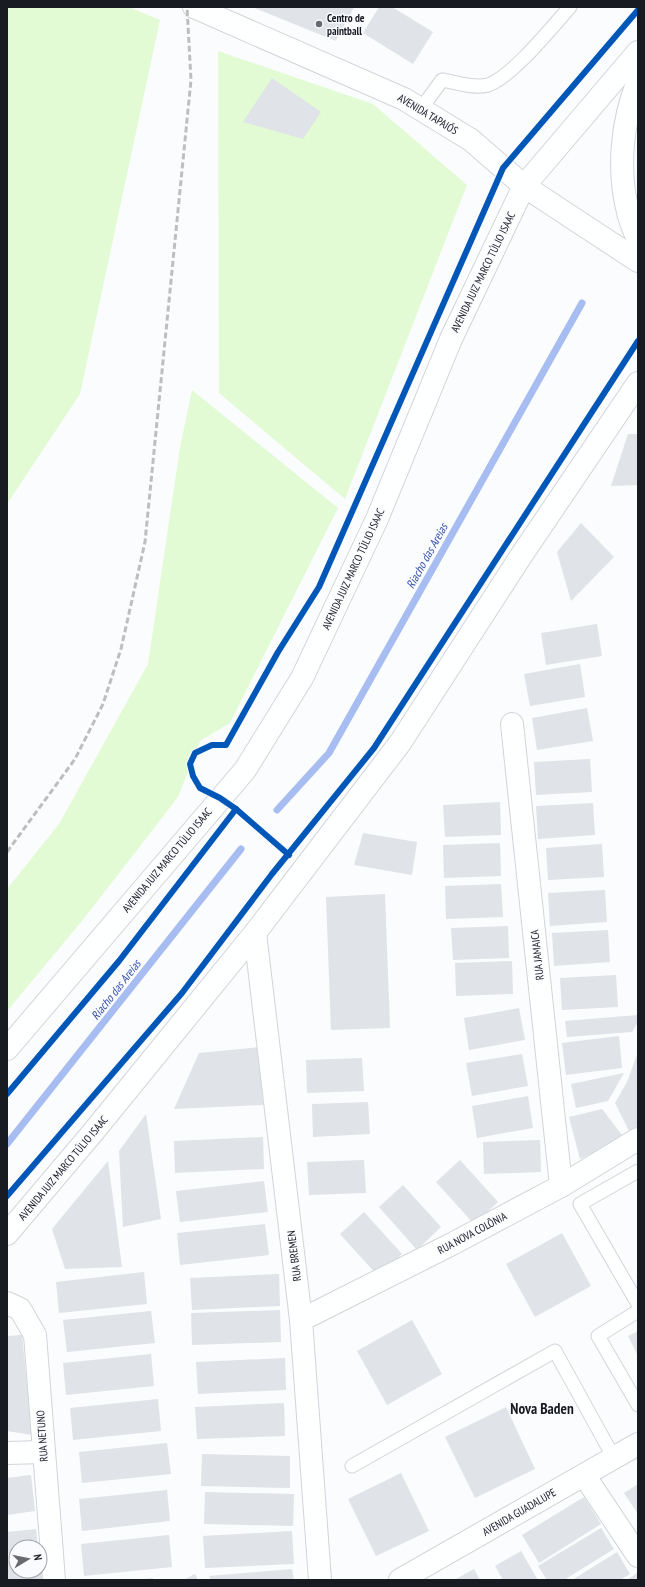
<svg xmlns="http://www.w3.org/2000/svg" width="645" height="1587" font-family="'PT Sans Narrow',sans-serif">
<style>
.green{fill:#e2fbd5}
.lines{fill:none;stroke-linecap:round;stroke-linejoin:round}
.stream{stroke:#a7bcf0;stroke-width:7}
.building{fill:#e0e3e7}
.lane-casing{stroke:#d1d4d9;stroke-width:15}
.street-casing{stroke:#d1d4d9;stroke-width:24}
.secondary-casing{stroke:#d1d4d9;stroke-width:24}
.primary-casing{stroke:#d1d4d9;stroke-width:24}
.lane{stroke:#feffff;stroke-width:13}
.street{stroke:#feffff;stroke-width:22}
.secondary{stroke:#feffff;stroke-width:22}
.primary{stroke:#feffff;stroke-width:22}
.rail{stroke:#bebebf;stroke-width:3;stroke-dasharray:6 3;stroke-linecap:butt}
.cycleway-casing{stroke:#f9fbff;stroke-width:8}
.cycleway{stroke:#0057b8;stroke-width:6}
.poi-dot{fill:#686a6f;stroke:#f9fbff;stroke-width:1.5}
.labels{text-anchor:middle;stroke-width:3;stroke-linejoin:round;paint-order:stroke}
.poi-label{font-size:11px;font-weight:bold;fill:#191b22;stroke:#f9fbff;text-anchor:start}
.street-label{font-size:11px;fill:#191b22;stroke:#f9fbff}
.water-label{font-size:12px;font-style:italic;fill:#3550a7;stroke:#f9fbff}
.district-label{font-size:15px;font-weight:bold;fill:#191b22;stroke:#f9fbff}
</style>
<rect width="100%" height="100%" fill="#fafcfe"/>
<!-- green -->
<g class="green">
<polygon points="7,7 129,7 160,20 80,394 7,504"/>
<polygon points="218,51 373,104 467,185 345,499 219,393"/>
<polygon points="192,390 338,508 230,723 200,741 178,797 86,916 7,1011 7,889 59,824 148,664 180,447"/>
</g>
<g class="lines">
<!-- stream -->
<g class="stream">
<polyline points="277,810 329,753 582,303"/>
<polyline points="7,1144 241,849"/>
</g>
</g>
<!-- building -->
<g class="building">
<polygon points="252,7 354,7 336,41"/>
<polygon points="379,7 392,7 433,32 413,64 363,33"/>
<polygon points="272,78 321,112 303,139 243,122"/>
<polygon points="628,434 638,434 638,485 611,486"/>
<polygon points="581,523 614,557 571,601 557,552"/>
<polygon points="597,624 602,656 546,665 541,633"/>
<polygon points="580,664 585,697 530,706 524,674"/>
<polygon points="587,708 593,741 537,750 532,718"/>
<polygon points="590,759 592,792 536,795 534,762"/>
<polygon points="500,802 501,835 445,837 443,805"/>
<polygon points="593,803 595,835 538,839 536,806"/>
<polygon points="363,833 417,842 412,875 354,865"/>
<polygon points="500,843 501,876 444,878 443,845"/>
<polygon points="602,844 604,877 548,880 546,848"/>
<polygon points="501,884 503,917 446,919 445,886"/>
<polygon points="605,890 607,922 550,926 548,893"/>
<polygon points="385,894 390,1028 331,1030 326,897"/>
<polygon points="508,926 509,958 453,960 451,928"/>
<polygon points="608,930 610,962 554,966 552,933"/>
<polygon points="512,961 513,994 456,996 455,963"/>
<polygon points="616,975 618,1007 562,1010 560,978"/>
<polygon points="519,1008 525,1040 469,1050 464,1018"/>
<polygon points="638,1015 638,1022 632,1032 567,1037 565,1021"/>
<polygon points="619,1036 622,1068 566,1075 562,1043"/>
<polygon points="260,1047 263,1105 174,1109 199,1053"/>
<polygon points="638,1052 638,1126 629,1131 615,1103 627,1082"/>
<polygon points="522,1054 528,1086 472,1096 466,1063"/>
<polygon points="362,1058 364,1091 307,1093 306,1060"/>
<polygon points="624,1073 608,1101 576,1108 571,1084"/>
<polygon points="528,1096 533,1128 477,1138 472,1106"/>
<polygon points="368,1102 370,1134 313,1137 312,1104"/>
<polygon points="602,1109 625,1139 580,1159 569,1117"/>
<polygon points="146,1114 161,1219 123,1227 119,1151"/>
<polygon points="263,1137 264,1169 175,1173 174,1141"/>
<polygon points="540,1140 541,1172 484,1174 483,1142"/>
<polygon points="364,1160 366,1193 309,1195 307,1162"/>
<polygon points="460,1160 498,1202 474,1224 436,1182"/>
<polygon points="108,1161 122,1267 65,1269 52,1229"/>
<polygon points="264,1181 268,1212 180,1222 176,1191"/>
<polygon points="403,1185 441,1227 417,1250 379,1207"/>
<polygon points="364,1212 402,1254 378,1276 340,1234"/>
<polygon points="265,1224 269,1255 180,1265 177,1233"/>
<polygon points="562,1233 591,1286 535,1317 506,1264"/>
<polygon points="144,1272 147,1304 59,1313 56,1282"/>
<polygon points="279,1274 280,1306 192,1310 190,1278"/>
<polygon points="280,1310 281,1342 192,1345 191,1313"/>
<polygon points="151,1311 155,1343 67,1352 63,1320"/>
<polygon points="412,1320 442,1374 387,1405 357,1351"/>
<polygon points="638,1331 638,1356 628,1336"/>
<polygon points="22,1335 32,1435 7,1431 7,1336"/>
<polygon points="151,1354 154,1386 66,1395 63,1363"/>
<polygon points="285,1358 286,1390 198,1394 196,1362"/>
<polygon points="158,1399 161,1431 73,1440 70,1408"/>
<polygon points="284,1403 285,1436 197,1439 195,1407"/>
<polygon points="506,1407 535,1469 475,1498 445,1437"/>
<polygon points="167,1443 171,1474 82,1483 79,1452"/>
<polygon points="202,1454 290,1456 290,1488 201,1486"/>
<polygon points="401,1473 429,1531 376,1556 348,1499"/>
<polygon points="31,1475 35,1511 7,1515 7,1478"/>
<polygon points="638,1484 638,1514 624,1493"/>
<polygon points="167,1490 170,1521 82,1531 79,1499"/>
<polygon points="205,1492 294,1494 293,1526 204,1524"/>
<polygon points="584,1497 601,1524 539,1563 522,1535"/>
<polygon points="601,1528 614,1549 564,1580 547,1580 538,1566"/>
<polygon points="36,1529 38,1547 16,1547 16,1553 7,1554 7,1532"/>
<polygon points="292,1531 294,1564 205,1568 203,1536"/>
<polygon points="169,1535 172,1567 84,1576 81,1544"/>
<polygon points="521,1551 538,1580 503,1580 495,1566"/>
<polygon points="617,1552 630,1574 620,1580 572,1580"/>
<polygon points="40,1557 42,1557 44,1579 7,1580 7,1561 16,1560 16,1571 40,1571"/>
<polygon points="292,1569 294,1580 211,1580 209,1576"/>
<polygon points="474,1569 480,1580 454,1580"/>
<polygon points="637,1573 638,1580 627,1580"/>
<polygon points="195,1574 198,1580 183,1580"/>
<polygon points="153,1578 153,1580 143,1580 143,1579"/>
</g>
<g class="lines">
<!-- lane casing -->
<g class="lane-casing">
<g id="lane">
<path d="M421,109L442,80C455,82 475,89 488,85C512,77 552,27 570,7"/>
<polyline points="638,1171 580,1204 638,1304"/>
<polyline points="638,1311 598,1336 638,1405"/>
<polyline points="352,1466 555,1351 614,1458"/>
</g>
</g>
<!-- street casing -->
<g class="street-casing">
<g id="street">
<polyline points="512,724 561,1186"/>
<polyline points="255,933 301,1320 320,1580"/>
<polyline points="7,1303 20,1309 35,1335 54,1580"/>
<polyline points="301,1320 452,1244 561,1186 638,1139"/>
<polyline points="7,1453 43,1452"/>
<polyline points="584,1475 638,1556"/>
<polyline points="400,1580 638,1444"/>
</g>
</g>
<!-- secondary casing -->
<g class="secondary-casing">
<polyline id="secondary" points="194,7 404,99 471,140 524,186 638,261"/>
</g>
<!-- primary casing -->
<g class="primary-casing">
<g id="primary">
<path d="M638,81C622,121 617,169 628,212C630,222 635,231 638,241"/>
<polyline points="7,1049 245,770 302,678 377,519 451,339 524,186 638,52"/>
<polyline points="7,1234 94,1131 255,933 400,743 521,556 638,383"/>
</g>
</g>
<!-- lane -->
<use href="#lane" class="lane"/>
<!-- street -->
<use href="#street" class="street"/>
<!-- secondary -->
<use href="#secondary" class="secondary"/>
<!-- primary -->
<use href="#primary" class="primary"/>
<!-- rail -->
<polyline class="rail" points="7,852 75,759 103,704 121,649 145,542 191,80 187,7"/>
<!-- cycleway casing -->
<g class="cycleway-casing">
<g id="cycleway">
<polyline points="236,809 289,855"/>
<polyline points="7,1094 119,961 236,809 220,798 200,788 193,776 190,764 195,753 212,745 226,745 278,652 319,587 503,168 638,10"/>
<polyline points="7,1196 182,993 272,874 374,748 638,341"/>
</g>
</g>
<!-- cycleway -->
<use href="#cycleway" class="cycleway"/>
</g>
<!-- markers -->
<circle class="poi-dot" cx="319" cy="24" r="4"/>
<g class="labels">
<!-- poi labels -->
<g class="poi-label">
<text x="327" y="22">Centro de<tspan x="327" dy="13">paintball</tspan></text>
</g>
<!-- street labels -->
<g class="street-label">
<text transform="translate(428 114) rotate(31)" y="4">AVENIDA TAPAJÓS</text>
<text transform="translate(483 272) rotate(-64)" y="4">AVENIDA JUIZ MARCO TÚLIO ISAAC</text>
<text transform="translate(353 569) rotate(-65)" y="4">AVENIDA JUIZ MARCO TÚLIO ISAAC</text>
<text transform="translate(167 860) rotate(-50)" y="4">AVENIDA JUIZ MARCO TÚLIO ISAAC</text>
<text transform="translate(537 955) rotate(-96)" y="4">RUA JAMAICA</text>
<text transform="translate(63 1168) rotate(-50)" y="4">AVENIDA JUIZ MARCO TÚLIO ISAAC</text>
<text transform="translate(472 1233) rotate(-28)" y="4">RUA NOVA COLÔNIA</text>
<text transform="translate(294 1256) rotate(-97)" y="4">RUA BREMEN</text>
<text transform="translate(42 1436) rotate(-94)" y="4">RUA NETUNO</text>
<text transform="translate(519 1512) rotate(-30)" y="4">AVENIDA GUADALUPE</text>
</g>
<!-- water labels -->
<g class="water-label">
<text transform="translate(427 556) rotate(-61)" y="4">Riacho das Areias</text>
<text transform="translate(116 990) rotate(-52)" y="4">Riacho das Areias</text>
</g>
<!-- district labels -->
<g class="district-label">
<text x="542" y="1414">Nova Baden</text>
</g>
</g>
<!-- border -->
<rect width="645" height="1587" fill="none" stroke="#191b22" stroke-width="16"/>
<!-- north arrow -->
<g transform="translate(28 1559) rotate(80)"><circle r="19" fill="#f9fbff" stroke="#9fa1a7"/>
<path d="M0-3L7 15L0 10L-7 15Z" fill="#686a6f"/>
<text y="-6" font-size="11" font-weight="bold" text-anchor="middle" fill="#191b22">N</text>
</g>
</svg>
